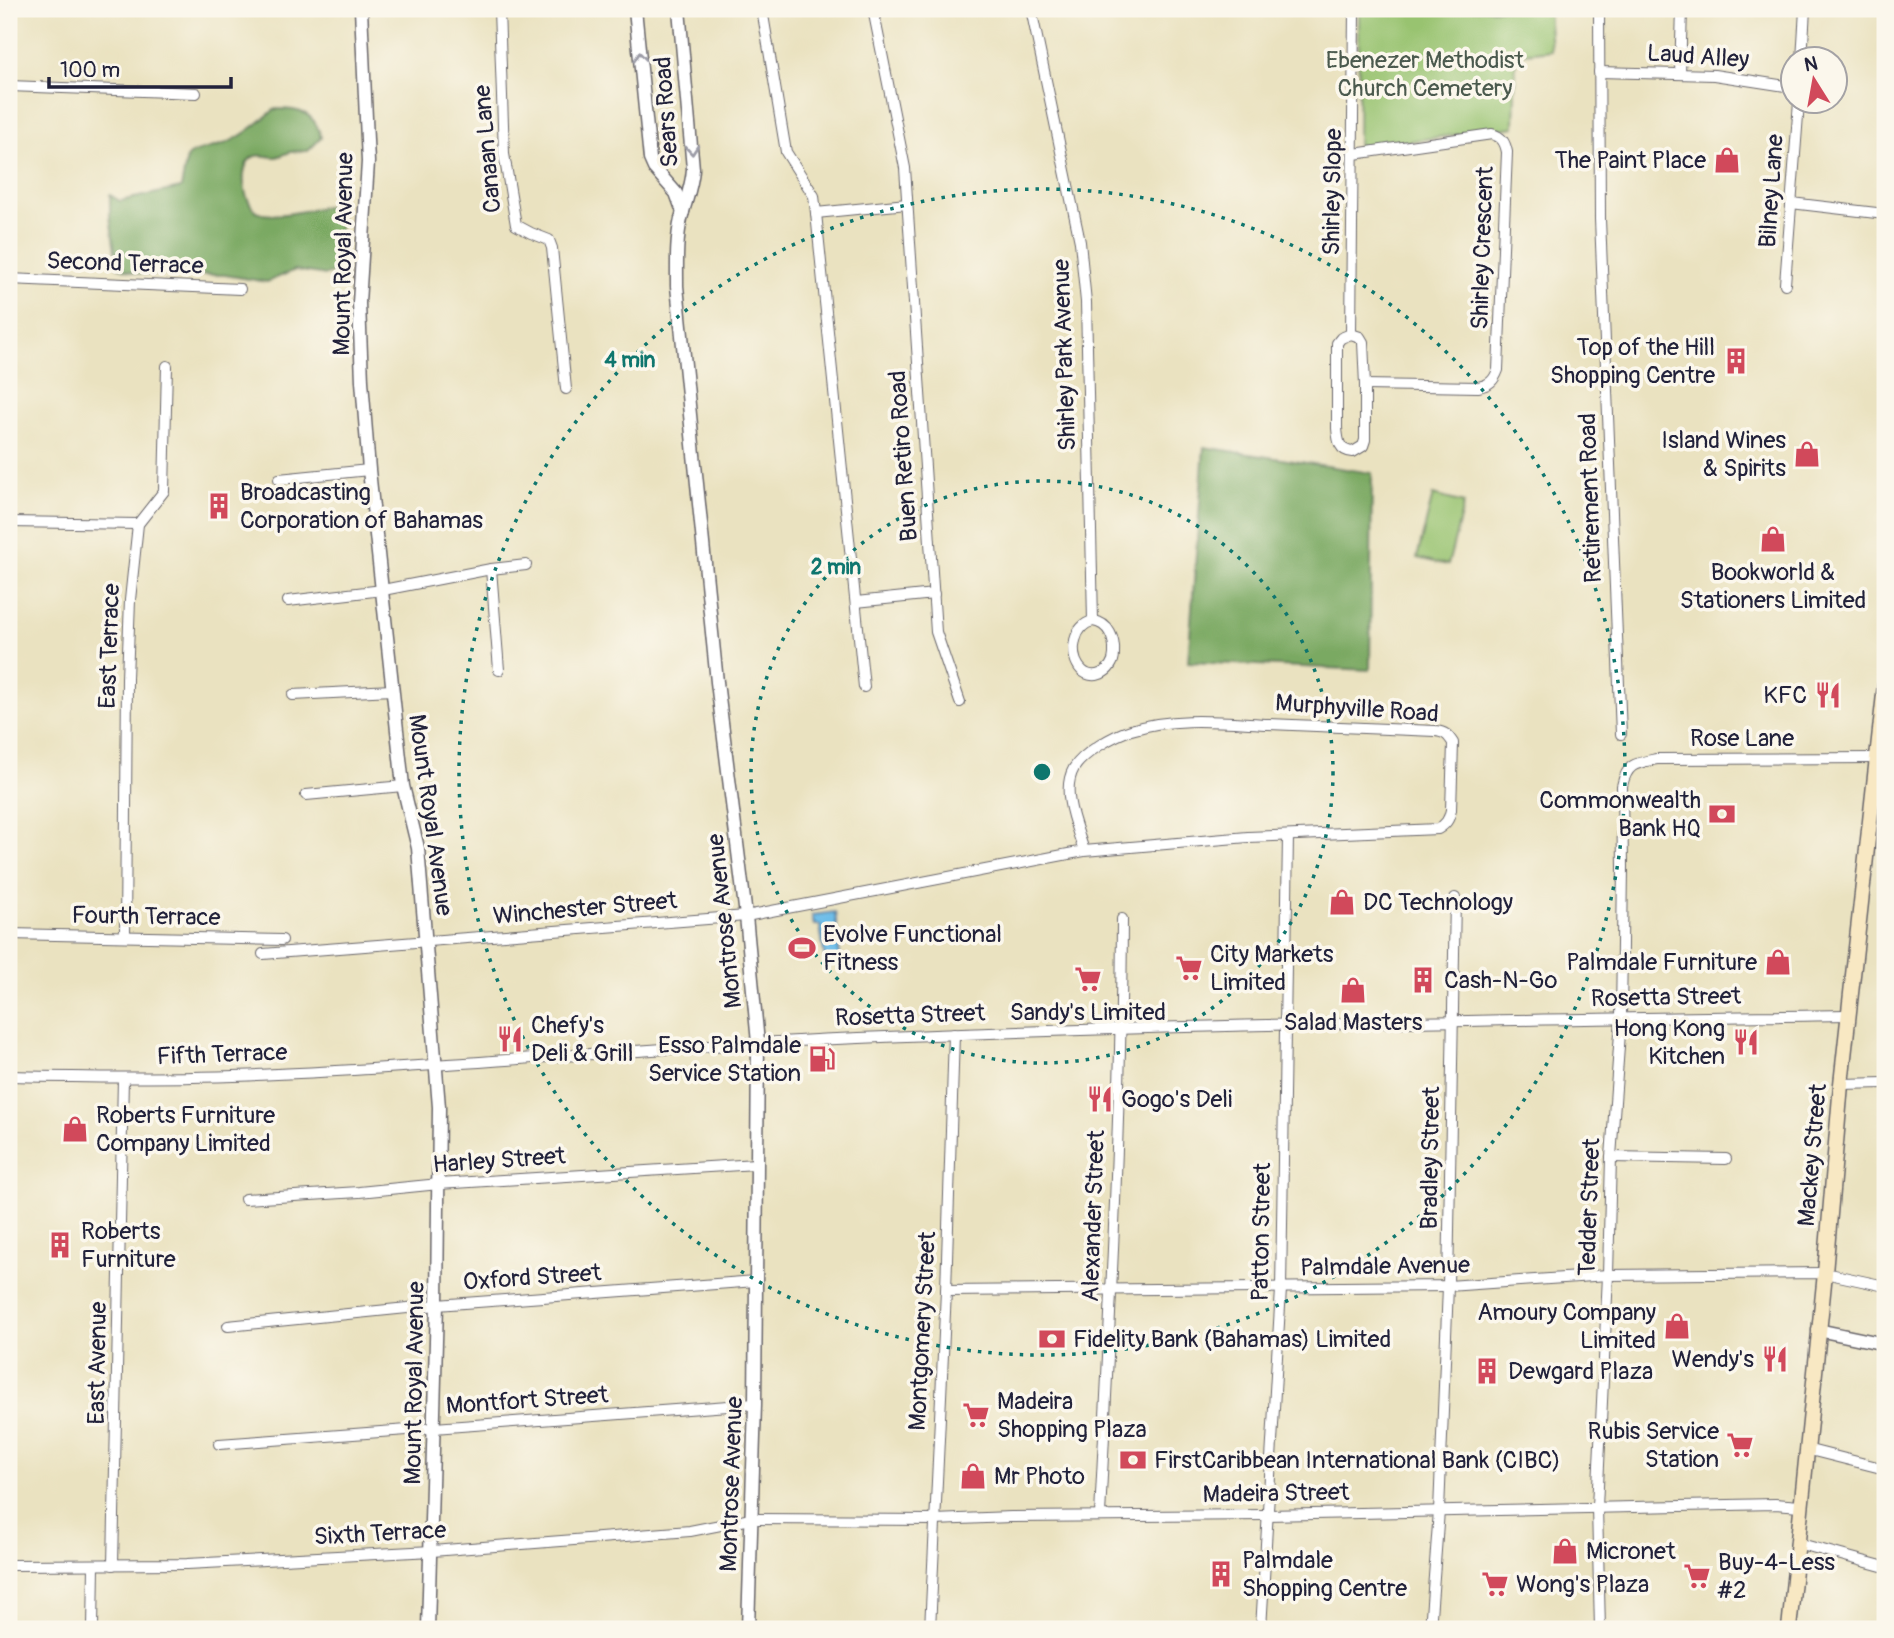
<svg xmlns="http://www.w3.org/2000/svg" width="1894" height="1638" font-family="Pangolin,sans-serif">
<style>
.green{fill:#98c370;stroke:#5d7256;stroke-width:2}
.forest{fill:#7aa962;stroke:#4e664e;stroke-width:2}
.water{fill:#6ebee9;stroke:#487092;stroke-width:2}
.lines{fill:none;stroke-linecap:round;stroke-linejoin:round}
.minor-casing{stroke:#68656a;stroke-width:12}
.tertiary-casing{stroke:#68656a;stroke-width:15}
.secondary-casing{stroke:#68656a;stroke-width:17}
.minor{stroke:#fff;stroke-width:10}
.tertiary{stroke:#fff;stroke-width:12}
.secondary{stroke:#f8e8c3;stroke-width:14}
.oneway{stroke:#9c9ca7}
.ring{fill:none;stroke:#0f766e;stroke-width:3.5;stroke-dasharray:3.5 7}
.labels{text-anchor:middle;stroke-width:7;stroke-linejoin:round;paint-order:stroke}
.street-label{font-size:24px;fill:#22223b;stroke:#fbf7ec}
.park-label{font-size:24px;fill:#4b5a4e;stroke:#fbf7ec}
.poi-label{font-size:24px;fill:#22223b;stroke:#fbf7ec;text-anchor:start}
.centre{fill:#0f766e;stroke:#fbf7ec;stroke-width:3.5}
.ring-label{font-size:21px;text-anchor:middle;font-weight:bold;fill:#0f766e;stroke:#fbf7ec;stroke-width:7;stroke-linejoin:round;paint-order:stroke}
</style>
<rect width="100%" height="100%" fill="#fbf7ec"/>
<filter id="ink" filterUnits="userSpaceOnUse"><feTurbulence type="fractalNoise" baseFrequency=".0143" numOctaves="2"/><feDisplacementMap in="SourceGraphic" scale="14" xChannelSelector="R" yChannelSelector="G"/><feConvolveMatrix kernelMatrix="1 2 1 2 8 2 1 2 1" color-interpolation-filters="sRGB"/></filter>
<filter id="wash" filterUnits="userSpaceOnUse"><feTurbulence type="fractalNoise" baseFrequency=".00686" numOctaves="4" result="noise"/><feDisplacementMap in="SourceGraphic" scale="28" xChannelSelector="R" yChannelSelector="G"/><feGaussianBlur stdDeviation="1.57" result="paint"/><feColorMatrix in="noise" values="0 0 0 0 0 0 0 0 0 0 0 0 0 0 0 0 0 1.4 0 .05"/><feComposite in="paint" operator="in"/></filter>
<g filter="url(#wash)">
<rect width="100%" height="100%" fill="#eae2c0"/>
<!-- green -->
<g class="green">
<polygon points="1359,9 1548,9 1551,50 1516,54 1514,127 1358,148"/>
<polygon points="1433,495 1464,503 1448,565 1417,558"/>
</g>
<!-- forest -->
<g class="forest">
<path d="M275,109C299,109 315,111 321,138L308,151C302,151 297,151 291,152C286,153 281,156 276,157C269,157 261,154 255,156C235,164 244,211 263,214C282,217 313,209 332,205L340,212V263L336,272L326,275L295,270L267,282L225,275L140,274L117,267L110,216V195L120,201L181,188L187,157C199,148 211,149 224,144C241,138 261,121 275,109Z"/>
<polygon points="1204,447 1372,473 1370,670 1188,662"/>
</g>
<!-- water -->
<polygon class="water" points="835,912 840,957 825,959 820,925 814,925 812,915"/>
</g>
<g filter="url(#ink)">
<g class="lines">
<!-- minor casing -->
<g class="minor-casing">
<g id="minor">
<polyline points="499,9 504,154 516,225 531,233 549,240 552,248 566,389"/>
<polyline points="762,9 786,152 814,196 816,213 907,204"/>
<polyline points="873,9 905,168 936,632 960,702"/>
<polyline points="1031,9 1080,242 1086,302 1093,621"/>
<polyline points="1599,9 1600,219 1621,734"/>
<polyline points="1802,60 1805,9"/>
<polyline points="1599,72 1714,75 1792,87"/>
<polyline points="1680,74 1682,9"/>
<polyline points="9,86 196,93"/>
<path d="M1354,154L1492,134C1502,137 1505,142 1507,152L1498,370C1494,381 1489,385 1478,387L1365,385"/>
<polyline points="1791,203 1885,214"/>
<polyline points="816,213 864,687"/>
<polyline points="9,279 240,289"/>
<polyline points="1785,284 1799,102"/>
<polyline points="1351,334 1354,9"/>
<path d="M1351,334L1360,337L1363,342L1365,385V440L1363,446L1353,452C1339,451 1338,441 1337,428V343L1341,338Z"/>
<polyline points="279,479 369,470"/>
<polyline points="9,522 138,524"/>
<polyline points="491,569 499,670"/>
<polyline points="288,601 383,590 491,569 526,565"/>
<polyline points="856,602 934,594"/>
<path d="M1093,621C1109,623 1115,639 1114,654C1114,672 1091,684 1079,667C1069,652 1074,625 1093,621Z"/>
<polyline points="293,695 392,690"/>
<polyline points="306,795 403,786"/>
<polyline points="9,934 282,940"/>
<polyline points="125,936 127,678 130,600 138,524 164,491 167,366"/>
<path d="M263,954L746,916L1084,851C1077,827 1060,792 1074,768C1083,753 1114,735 1131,730C1173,716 1226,722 1269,724C1325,726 1380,729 1435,731C1445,732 1448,735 1453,743L1451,810C1449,820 1446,824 1438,829L1248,837L1084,851"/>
<path d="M9,1076C98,1078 188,1079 277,1074C471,1065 665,1046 859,1038C1188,1024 1518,1020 1848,1015"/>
<polyline points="1841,1084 1885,1083"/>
<polyline points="1611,1157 1726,1159"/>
<polyline points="245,1199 359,1192 439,1184 756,1164"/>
<polyline points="946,1291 1448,1286 1608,1275 1825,1273 1885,1286"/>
<polyline points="228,1326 437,1305 756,1281"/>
<polyline points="219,1444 755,1404"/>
<polyline points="1806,1449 1885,1469"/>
<path d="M1100,1515C1110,1317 1121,1118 1122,919"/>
<polyline points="1797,1543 1885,1567"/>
<polyline points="9,1565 187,1564 432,1551 690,1531 751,1519 934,1520 1011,1517 1267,1515 1775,1504 1800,1506"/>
<polyline points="113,1565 123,1078"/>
<polyline points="93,1629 94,1565"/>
<polyline points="930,1629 946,1291 954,1034"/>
<polyline points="1261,1629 1281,1289 1288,836"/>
<polyline points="1430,1629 1439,1511 1448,1286 1455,898"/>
<path d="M1600,1629L1597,1507L1608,1275L1611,1157L1621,1019L1623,867L1622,786C1627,763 1636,763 1657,759L1878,758"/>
</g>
</g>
<!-- tertiary casing -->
<g class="tertiary-casing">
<g id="tertiary">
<polyline points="361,9 368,162 359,303 362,381 369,470 403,786 418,848 439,1107 437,1305 428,1629"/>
<polyline points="635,9 650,159 654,168 676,193 683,212"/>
<path d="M679,9L693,169C692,187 685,202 681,219C676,241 677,264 677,286L717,682L746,916L758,1043L755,1404L748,1629"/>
<polyline points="1818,1330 1885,1344"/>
</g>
</g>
<!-- secondary casing -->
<g class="secondary-casing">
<polyline id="secondary" points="1789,1629 1825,1273 1841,1084 1885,685"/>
</g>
<!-- minor -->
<use href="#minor" class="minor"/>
<!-- tertiary -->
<use href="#tertiary" class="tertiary"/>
<!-- secondary -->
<use href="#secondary" class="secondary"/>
</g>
<!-- one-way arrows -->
<defs><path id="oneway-chevron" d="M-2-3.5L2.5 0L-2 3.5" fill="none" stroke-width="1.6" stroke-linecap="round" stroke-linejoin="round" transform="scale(1.75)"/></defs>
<g class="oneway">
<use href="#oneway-chevron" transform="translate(640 57) rotate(-96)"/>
<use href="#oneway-chevron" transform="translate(692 150) rotate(85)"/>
</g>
</g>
<!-- distance rings -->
<g class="ring">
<circle cx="1042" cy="772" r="291"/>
<circle cx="1042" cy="772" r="583"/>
</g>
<!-- icons -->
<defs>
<g id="shop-bare" transform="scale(2.1)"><path d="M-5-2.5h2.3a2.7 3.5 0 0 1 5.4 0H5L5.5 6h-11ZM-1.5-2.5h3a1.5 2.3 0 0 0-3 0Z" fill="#d1495b" stroke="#fbf7ec" stroke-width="2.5" paint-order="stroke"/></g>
<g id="building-bare" transform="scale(2.1)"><path d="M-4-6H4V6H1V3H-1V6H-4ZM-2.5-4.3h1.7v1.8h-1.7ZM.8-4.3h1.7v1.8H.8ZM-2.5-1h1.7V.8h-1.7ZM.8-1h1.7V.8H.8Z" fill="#d1495b" stroke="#fbf7ec" stroke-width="2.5" paint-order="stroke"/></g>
<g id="restaurant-bare" transform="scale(2.1)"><path d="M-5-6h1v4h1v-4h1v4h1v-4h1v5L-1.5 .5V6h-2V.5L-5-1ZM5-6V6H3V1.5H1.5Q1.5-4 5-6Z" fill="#d1495b" stroke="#fbf7ec" stroke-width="2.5" paint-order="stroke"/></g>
<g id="bank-bare" transform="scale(2.1)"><path d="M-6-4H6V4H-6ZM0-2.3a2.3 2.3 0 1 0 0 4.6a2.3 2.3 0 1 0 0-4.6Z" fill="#d1495b" stroke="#fbf7ec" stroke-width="2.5" paint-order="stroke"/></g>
<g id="stadium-bare" transform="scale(2.1)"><path d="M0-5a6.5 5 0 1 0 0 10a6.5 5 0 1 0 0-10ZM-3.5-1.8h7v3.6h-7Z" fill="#d1495b" stroke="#fbf7ec" stroke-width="2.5" paint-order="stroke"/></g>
<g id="supermarket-bare" transform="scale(2.1)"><path d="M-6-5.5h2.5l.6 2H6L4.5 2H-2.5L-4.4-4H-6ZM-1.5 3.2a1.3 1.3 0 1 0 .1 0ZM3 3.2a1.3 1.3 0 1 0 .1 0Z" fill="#d1495b" stroke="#fbf7ec" stroke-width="2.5" paint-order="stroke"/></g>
<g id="fuel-bare" transform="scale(2.1)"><path d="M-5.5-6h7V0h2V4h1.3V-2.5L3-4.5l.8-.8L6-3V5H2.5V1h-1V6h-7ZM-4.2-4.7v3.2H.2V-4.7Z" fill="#d1495b" stroke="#fbf7ec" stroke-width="2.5" paint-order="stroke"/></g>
</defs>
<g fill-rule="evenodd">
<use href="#shop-bare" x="1727" y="160"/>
<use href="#building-bare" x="1736" y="361"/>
<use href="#shop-bare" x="1807" y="454"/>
<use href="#building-bare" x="219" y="506"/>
<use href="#shop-bare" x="1773" y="539"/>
<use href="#restaurant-bare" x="1828" y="695"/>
<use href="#bank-bare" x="1722" y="814"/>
<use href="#shop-bare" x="1342" y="902"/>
<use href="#stadium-bare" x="802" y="948"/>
<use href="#shop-bare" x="1778" y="962"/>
<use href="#supermarket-bare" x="1189" y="968"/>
<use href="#supermarket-bare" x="1088" y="979"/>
<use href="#building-bare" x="1423" y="980"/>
<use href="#shop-bare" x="1353" y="990"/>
<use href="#restaurant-bare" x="510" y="1039"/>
<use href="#restaurant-bare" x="1746" y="1042"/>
<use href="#fuel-bare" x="822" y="1059"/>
<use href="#restaurant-bare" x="1100" y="1099"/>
<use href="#shop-bare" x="75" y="1129"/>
<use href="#building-bare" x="60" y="1245"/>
<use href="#shop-bare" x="1677" y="1326"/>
<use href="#bank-bare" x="1052" y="1339"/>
<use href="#restaurant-bare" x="1775" y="1359"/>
<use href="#building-bare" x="1487" y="1371"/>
<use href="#supermarket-bare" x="976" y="1415"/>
<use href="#supermarket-bare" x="1740" y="1445"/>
<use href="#bank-bare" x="1133" y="1460"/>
<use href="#shop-bare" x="973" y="1476"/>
<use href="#shop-bare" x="1565" y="1551"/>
<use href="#building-bare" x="1221" y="1574"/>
<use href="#supermarket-bare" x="1697" y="1576"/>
<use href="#supermarket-bare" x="1495" y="1584"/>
</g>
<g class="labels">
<!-- street labels -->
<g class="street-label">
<text transform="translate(1698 56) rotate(4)" y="8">Laud Alley</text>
<text transform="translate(666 112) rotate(-94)" y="8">Sears Road</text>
<text transform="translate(487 149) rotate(-95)" y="8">Canaan Lane</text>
<text transform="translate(1771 191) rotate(-86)" y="8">Bilney Lane</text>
<text transform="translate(1332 192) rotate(-89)" y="8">Shirley Slope</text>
<text transform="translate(1482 248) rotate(-88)" y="8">Shirley Crescent</text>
<text transform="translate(343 254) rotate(-89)" y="8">Mount Royal Avenue</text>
<text transform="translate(125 263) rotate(2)" y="8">Second Terrace</text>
<text transform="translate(1064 355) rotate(-92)" y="8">Shirley Park Avenue</text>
<text transform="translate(903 456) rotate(-94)" y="8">Buen Retiro Road</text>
<text transform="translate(1590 498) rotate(-92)" y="8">Retirement Road</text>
<text transform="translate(109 646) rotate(-88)" y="8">East Terrace</text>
<text transform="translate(1357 708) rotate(4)" y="8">Murphyville Road</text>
<text x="1742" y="746">Rose Lane</text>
<text transform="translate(431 815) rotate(82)" y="8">Mount Royal Avenue</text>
<text transform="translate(585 908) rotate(-5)" y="8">Winchester Street</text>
<text transform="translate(146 916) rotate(1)" y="8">Fourth Terrace</text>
<text transform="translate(724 921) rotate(-96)" y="8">Montrose Avenue</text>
<text transform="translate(1666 997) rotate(-1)" y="8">Rosetta Street</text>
<text transform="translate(910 1015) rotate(-2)" y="8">Rosetta Street</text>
<text transform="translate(222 1054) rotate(-2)" y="8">Fifth Terrace</text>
<text transform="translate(1812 1155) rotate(-85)" y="8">Mackey Street</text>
<text transform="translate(1430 1158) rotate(-89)" y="8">Bradley Street</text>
<text transform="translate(499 1160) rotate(-4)" y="8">Harley Street</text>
<text transform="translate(1589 1207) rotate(-88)" y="8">Tedder Street</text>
<text transform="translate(1093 1216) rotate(-88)" y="8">Alexander Street</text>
<text transform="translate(1261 1232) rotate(-89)" y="8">Patton Street</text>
<text transform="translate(1385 1266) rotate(-1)" y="8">Palmdale Avenue</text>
<text transform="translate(532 1277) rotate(-4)" y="8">Oxford Street</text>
<text transform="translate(922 1331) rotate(-87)" y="8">Montgomery Street</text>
<text transform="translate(97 1363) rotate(-89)" y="8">East Avenue</text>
<text transform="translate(414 1383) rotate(-89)" y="8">Mount Royal Avenue</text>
<text transform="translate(527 1400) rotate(-4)" y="8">Montfort Street</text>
<text transform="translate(731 1484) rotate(-88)" y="8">Montrose Avenue</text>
<text transform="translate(1276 1493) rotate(-1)" y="8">Madeira Street</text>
<text transform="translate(380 1533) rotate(-3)" y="8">Sixth Terrace</text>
</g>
<!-- park labels -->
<g class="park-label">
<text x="1425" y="68">Ebenezer Methodist<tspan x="1425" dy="28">Church Cemetery</tspan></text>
</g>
<!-- poi labels -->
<g class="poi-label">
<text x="1706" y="168" text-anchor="end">The Paint Place</text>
<text x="1715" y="355" text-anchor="end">Top of the Hill<tspan x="1715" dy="28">Shopping Centre</tspan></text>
<text x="1786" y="448" text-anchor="end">Island Wines<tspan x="1786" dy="28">&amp; Spirits</tspan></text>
<text x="240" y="500">Broadcasting<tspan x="240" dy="28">Corporation of Bahamas</tspan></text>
<text x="1773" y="580" text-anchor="middle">Bookworld &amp;<tspan x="1773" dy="28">Stationers Limited</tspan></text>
<text x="1807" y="703" text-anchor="end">KFC</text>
<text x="1701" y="808" text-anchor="end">Commonwealth<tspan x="1701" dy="28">Bank HQ</tspan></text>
<text x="1363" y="910">DC Technology</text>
<text x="823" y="942">Evolve Functional<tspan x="823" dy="28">Fitness</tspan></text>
<text x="1210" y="962">City Markets<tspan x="1210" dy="28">Limited</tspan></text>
<text x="1757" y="970" text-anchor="end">Palmdale Furniture</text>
<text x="1444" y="988">Cash-N-Go</text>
<text x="1088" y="1020" text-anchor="middle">Sandy's Limited</text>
<text x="1353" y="1030" text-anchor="middle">Salad Masters</text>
<text x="531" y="1033">Chefy's<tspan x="531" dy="28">Deli &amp; Grill</tspan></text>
<text x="1725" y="1036" text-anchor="end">Hong Kong<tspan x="1725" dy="28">Kitchen</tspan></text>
<text x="801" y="1053" text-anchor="end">Esso Palmdale<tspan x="801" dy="28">Service Station</tspan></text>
<text x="1121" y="1107">Gogo's Deli</text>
<text x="96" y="1123">Roberts Furniture<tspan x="96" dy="28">Company Limited</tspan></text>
<text x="81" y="1239">Roberts<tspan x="81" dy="28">Furniture</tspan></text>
<text x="1656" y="1320" text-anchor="end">Amoury Company<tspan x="1656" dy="28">Limited</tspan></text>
<text x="1073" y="1347">Fidelity Bank (Bahamas) Limited</text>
<text x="1754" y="1367" text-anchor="end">Wendy's</text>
<text x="1508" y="1379">Dewgard Plaza</text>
<text x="997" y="1409">Madeira<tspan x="997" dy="28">Shopping Plaza</tspan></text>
<text x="1719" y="1439" text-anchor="end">Rubis Service<tspan x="1719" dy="28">Station</tspan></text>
<text x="1154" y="1468">FirstCaribbean International Bank (CIBC)</text>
<text x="994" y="1484">Mr Photo</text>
<text x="1586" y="1559">Micronet</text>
<text x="1242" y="1568">Palmdale<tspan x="1242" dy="28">Shopping Centre</tspan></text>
<text x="1718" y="1570">Buy-4-Less<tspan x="1718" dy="28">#2</tspan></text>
<text x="1516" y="1592">Wong's Plaza</text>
</g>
</g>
<circle cx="1042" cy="772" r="10" class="centre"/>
<g class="ring-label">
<text x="630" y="367">4 min</text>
<text x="836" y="574">2 min</text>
</g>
<!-- margin -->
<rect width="1894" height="1638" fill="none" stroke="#fbf7ec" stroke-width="35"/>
<!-- north arrow -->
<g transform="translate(1814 80) rotate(349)"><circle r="33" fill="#fbf7ec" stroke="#a4a2a5" stroke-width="2"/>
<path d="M0-5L12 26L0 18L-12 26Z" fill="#d1495b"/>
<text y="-10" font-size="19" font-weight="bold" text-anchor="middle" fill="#22223b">N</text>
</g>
<!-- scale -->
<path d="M49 77v10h182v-10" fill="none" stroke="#22223b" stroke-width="3.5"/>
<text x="60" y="77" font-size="21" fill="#22223b" stroke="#fbf7ec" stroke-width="5" paint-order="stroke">100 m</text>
</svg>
